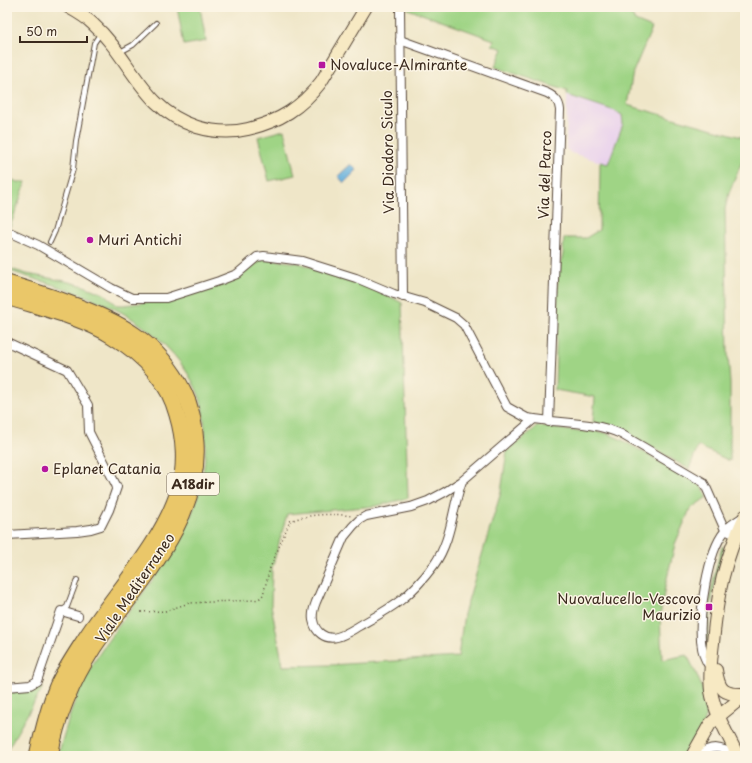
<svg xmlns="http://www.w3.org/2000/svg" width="752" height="763" font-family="'Playpen Sans',sans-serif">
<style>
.built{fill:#e9d1ed}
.green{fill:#9fd485;stroke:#6d7f52}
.water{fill:#64afdc;stroke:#506c7d}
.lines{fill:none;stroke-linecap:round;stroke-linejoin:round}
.service-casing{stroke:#564638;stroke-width:6}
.minor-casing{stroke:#564638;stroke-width:10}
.secondary-casing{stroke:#564638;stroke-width:14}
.motorway-casing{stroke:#564638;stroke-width:17}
.path{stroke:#564638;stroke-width:1.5;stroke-dasharray:1 3;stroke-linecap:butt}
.service{stroke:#fff;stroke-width:4}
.minor{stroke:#fff;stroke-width:8}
.secondary{stroke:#f7e9c3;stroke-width:12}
.motorway{stroke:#eac769;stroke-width:15}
.poi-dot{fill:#b5179e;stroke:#fcf5e5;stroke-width:1.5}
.labels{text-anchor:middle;stroke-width:3;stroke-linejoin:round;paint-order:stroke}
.shield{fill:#fcf5e5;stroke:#75675a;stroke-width:1}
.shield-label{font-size:13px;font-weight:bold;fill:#3b2a1e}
.poi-label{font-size:14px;fill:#3b2a1e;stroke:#fcf5e5;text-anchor:start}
.street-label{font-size:14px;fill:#3b2a1e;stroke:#fcf5e5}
</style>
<rect width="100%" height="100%" fill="#fcf5e5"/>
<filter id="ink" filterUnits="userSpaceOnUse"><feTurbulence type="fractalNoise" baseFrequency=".025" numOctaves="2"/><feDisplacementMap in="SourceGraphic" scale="8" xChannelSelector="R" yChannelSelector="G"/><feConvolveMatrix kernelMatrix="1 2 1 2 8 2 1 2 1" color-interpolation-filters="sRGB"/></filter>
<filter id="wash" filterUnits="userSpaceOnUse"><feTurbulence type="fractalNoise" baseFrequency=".012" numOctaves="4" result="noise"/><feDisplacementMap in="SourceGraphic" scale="16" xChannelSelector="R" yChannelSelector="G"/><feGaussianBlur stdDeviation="0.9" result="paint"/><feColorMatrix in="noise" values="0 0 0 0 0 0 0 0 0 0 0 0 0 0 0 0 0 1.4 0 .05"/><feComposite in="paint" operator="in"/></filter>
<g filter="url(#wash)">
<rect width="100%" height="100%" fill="#efe6c8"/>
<!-- built -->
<polygon class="built" points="567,95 615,111 622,115 623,124 608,164 571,153 566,149"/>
<!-- green -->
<g class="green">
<polygon points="177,7 200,7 206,41 184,45"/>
<polygon points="408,7 628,7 635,21 652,28 633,72 627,105 745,138 745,154 729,193 725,209 728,354 730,384 730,461 698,446 689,469 618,428 606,425 593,422 595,397 555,390 558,273 563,254 564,238 586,238 599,230 600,162 608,164 623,124 622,115 615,111 567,95 567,91 495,67 503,49 492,45 494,40 408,9"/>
<polygon points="284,130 295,175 269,181 258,137"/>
<polygon points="7,178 18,182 26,182 10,227 7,226"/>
<path d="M262,259L299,263L359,283L393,298L402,303L408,498L376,506L287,514L272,568L271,605L283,666L330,665L458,657L464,614L501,492L507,451L538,426L572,431H594L606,433L620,439L696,482L701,486L707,497L690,509L675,544L665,587L660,616L662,660L687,655L696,673L704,692L707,715L702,727L688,756H58C66,726 75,696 90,669C113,629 144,595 169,556C195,517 208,477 205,429C204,420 203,410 201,401C189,364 155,331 121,312C86,293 45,283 7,270V268L27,274L65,281L84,286L104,294L117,305H124L166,300L220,285L236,278Z"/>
<path d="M723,546L724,548C714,580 709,612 707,646L706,648L705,646C706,612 712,580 722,547Z"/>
<polygon points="43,687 7,750 7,692"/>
</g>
<!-- water -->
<polygon class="water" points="351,164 357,170 344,183 338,176"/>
</g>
<g filter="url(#ink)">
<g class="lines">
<!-- service casing -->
<g class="service-casing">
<g id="service">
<polyline points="120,52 133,45 156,23"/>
<polyline points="50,242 55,231 73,169 76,141 94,43 100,34"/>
<polyline points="61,611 67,607 77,580"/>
</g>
</g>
<!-- minor casing -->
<g class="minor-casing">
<g id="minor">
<polyline points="400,7 403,297"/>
<path d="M400,40L547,93C555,97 559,101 560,110L549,422"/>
<path d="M7,231L38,245L111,288L132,298H166L219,281L237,274L257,257L264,256L302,261L356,278L394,294L425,303L456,318L464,325L507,407L527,418L534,419C562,423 595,422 621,434L703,482L706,487L725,530L736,535"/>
<polyline points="7,342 67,370 88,405 89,432 117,487 109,510 101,526 91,529 77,531 7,535"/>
<path d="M462,481C452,508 452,540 434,565C425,577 413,591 401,600C388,610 373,618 359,626C352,630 345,635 337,637C325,640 315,632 313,620C312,614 314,607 316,602L344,537L353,526L359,520L366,516L411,507L428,501L445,492L462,481L534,419"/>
<path d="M710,667C704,660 702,651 701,641C699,614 707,552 725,531C729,525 738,521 744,516"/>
<polyline points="7,687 30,685 37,681 61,611 78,616"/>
<path d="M697,756C712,744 721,747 737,756"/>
</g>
</g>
<!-- secondary casing -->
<g class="secondary-casing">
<g id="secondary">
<path d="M68,7C77,12 86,17 93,24C132,59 142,110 197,127C214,132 232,133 248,129C280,121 301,108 321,82L366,7"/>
<path d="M716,670C719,691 724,695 745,694"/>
<polyline points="692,756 710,724 719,716 745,695"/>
<path d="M738,756C728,735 715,714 711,691C709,675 711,659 713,643C717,594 724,561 745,516"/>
</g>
</g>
<!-- motorway casing -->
<g class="motorway-casing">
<g id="motorway">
<path d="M7,283C27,289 47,295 66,302C117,320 159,341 184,392C192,408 195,425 196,443C201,523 136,585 94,647C73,680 57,717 50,756"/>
<path d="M7,297C41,308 81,317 112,336C142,354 168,380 177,415C184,438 186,466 179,489C162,545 113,594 83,642C74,656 64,671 57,686C48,708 42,733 37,756"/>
</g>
</g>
<!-- path -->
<path class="path" d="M141,612L165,611L189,603L255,600L260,598L263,595L270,568L290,521C309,514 332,513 352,516"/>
<!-- service -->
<use href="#service" class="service"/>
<!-- minor -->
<use href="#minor" class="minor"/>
<!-- secondary -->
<use href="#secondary" class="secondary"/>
<!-- motorway -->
<use href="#motorway" class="motorway"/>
</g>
</g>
<!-- markers -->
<g class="poi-dot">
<rect x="318" y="61" width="8" height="8" rx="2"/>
<circle cx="90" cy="240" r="4"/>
<circle cx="45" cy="469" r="4"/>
<rect x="705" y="603" width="8" height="8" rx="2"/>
</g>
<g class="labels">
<!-- shield labels -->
<rect class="shield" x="167" y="473" width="52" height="22" rx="3"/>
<g class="shield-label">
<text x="193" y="489">A18dir</text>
</g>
<!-- poi labels -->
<g class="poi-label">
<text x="330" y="70">Novaluce-Almirante</text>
<text x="98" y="245">Muri Antichi</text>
<text x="53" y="474">Eplanet Catania</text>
<text x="701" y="604" text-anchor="end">Nuovalucello-Vescovo<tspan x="701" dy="16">Maurizio</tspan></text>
</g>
<!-- street labels -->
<g class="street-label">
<text transform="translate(388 152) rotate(-91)" y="5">Via Diodoro Siculo</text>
<text transform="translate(545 175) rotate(-88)" y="5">Via del Parco</text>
<text transform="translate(135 588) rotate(-56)" y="5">Viale Mediterraneo</text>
</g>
</g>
<!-- margin -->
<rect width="752" height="763" fill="none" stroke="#fcf5e5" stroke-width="24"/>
<!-- scale -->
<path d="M20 36v6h67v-6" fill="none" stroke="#3b2a1e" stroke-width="2"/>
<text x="26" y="36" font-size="12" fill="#3b2a1e" stroke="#fcf5e5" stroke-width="3" paint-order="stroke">50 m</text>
</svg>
